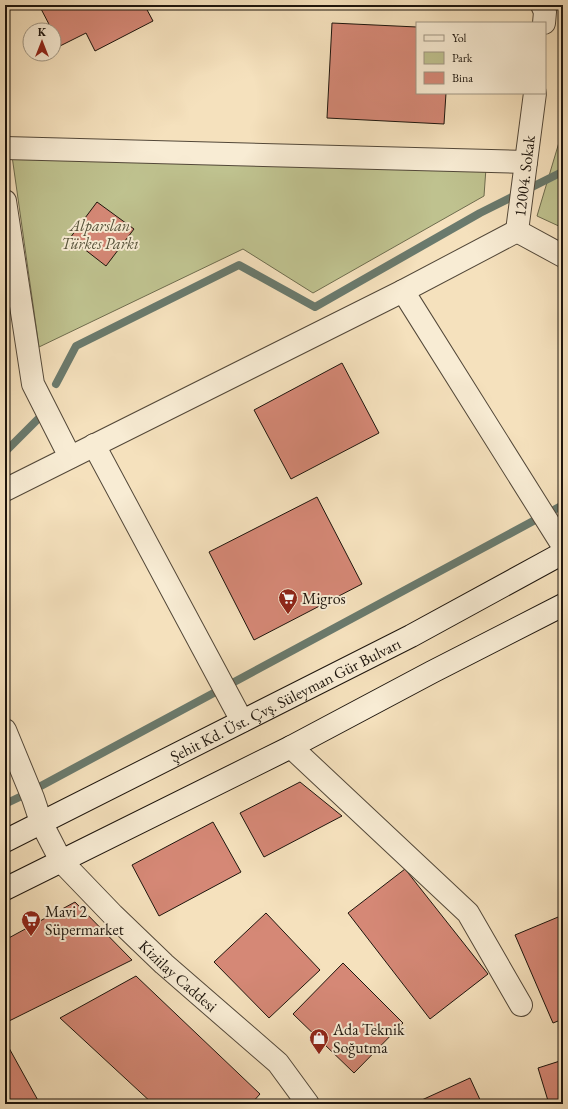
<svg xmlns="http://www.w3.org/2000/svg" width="568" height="1109" font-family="'EB Garamond',serif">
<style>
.green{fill:#bfc28f;stroke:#6e6c4e}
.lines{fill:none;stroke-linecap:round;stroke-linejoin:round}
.stream{stroke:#6a7a6d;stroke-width:8}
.building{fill:#d58876;stroke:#1d150d}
.pedestrian-casing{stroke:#534839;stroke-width:24}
.minor-casing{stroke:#534839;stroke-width:24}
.secondary-casing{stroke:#1d150d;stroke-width:24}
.pedestrian{stroke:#f8ecd4;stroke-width:22}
.minor{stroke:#f8ecd4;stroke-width:22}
.secondary{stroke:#f8ecd4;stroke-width:22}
.labels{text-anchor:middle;stroke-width:4;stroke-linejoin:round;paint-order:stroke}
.street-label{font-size:16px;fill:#1d150d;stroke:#f8ecd4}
.park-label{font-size:16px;font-style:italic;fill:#56523a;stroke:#f8ecd4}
.poi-label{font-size:16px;fill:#1d150d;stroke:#f8ecd4;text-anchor:start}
</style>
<rect width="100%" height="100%" fill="#f5e1bd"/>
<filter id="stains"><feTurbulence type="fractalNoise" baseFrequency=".005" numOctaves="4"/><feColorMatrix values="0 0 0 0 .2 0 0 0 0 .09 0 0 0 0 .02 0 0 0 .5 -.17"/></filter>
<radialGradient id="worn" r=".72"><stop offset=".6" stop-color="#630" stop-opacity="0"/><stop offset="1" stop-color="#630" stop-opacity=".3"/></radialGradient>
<!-- green -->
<g class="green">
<polygon points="563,129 563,228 537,216"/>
<polygon points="12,156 486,168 484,196 313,293 243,249 39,347"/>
</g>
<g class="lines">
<!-- stream -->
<g class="stream">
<polyline points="56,384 76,346 239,265 315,307 480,213 562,172 563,167"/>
<polyline points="5,452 39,418"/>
<polyline points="5,804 26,794 563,505"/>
</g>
</g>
<!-- building -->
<g class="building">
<polygon points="39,5 147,5 145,6 153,21 95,51 86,33 60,46 54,35 54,30 52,30"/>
<polygon points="332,23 417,27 417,93 446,93 444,124 327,118"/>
<polygon points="97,202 134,229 106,266 70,238"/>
<polygon points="342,363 379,433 291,479 254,410"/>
<polygon points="317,497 362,584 254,640 209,552"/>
<polygon points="5,777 9,786 5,788"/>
<polygon points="300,782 342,816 264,857 240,813"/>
<polygon points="213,822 241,872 159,916 132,865"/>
<polygon points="405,869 488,974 430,1019 348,913"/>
<polygon points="75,902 132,960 5,1023 5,940"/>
<polygon points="266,913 320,970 269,1018 214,962"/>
<polygon points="563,915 563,1019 553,1023 515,935"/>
<polygon points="343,963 403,1023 354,1073 293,1014"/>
<polygon points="136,976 260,1094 251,1104 153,1104 60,1018"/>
<polygon points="9,1048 40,1104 5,1104 5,1050"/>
<polygon points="563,1060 563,1104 549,1104 538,1068"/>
<polygon points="470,1078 482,1104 413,1104"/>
</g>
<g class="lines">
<!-- pedestrian casing -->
<g class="pedestrian-casing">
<polyline id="pedestrian" points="5,730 33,798 41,822"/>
</g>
<!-- minor casing -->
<g class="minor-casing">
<g id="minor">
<polyline points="542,5 545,12 544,23"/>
<polyline points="535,93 517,231 563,256"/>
<polyline points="5,148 526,162"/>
<polyline points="5,201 33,384 70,457"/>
<polyline points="403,291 563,546"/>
<polyline points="94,445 242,721"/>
<polyline points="5,490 403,291 517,231"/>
<polyline points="291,747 468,913 521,1005"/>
<path id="s1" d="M41,822L61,861L113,915L164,964L278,1063L308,1104"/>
</g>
</g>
<!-- secondary casing -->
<g class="secondary-casing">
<g id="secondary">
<path id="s2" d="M5,841L411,636L563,553"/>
<polyline points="5,889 291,747 432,672 563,605"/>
</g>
</g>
<!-- pedestrian -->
<use href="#pedestrian" class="pedestrian"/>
<!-- minor -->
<use href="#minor" class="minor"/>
<!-- secondary -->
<use href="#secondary" class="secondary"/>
</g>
<!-- icons -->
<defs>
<g id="supermarket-pin" transform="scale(1)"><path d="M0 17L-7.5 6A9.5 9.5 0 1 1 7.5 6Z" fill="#8f2418" stroke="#f8ecd4"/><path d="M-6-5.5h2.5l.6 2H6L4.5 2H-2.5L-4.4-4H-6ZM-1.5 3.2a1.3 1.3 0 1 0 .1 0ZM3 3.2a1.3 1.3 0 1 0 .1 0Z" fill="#fff"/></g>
<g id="shop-pin" transform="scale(1)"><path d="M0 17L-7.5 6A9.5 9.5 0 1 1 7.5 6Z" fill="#8f2418" stroke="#f8ecd4"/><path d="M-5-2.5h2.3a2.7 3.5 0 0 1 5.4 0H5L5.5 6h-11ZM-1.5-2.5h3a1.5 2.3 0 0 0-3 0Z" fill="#fff"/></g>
</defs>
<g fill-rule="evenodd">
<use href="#supermarket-pin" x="288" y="598"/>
<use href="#supermarket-pin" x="31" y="920"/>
<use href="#shop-pin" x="319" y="1038"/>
</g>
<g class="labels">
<!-- street labels -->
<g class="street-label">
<text transform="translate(524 176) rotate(-83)" y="6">12004. Sokak</text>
<text dy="6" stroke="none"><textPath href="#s2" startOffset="314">Şehit Kd. Üst. Çvş. Süleyman Gür Bulvarı</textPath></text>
<text dy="6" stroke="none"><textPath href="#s1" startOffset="208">Kiziilay Caddesi</textPath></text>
</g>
<!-- park labels -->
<g class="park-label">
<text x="100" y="231">Alparslan<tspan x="100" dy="18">Türkes Parkı</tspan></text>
</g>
<!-- poi labels -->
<g class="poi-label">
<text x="302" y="604">Migros</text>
<text x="45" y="917">Mavi 2<tspan x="45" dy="18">Süpermarket</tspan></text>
<text x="333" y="1035">Ada Teknik<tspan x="333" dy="18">Soğutma</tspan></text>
</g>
</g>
<!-- margin -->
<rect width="568" height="1109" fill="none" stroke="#f5e1bd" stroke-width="20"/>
<rect x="6" y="6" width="556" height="1097" fill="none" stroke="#1d150d" stroke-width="2"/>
<rect x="10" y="10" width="548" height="1089" fill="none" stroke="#1d150d"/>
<!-- legend -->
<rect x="416" y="22" width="130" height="72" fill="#f8ecd4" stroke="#a09684"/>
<rect x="424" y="35" width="20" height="6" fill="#f8ecd4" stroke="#a09684"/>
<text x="452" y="42" font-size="12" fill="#1d150d">Yol</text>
<rect x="424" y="52" width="20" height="12" fill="#bfc28f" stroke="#a09684"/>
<text x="452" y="62" font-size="12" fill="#1d150d">Park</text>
<rect x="424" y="72" width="20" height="12" fill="#d58876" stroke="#a09684"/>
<text x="452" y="82" font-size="12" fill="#1d150d">Bina</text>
<!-- north arrow -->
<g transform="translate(42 42)"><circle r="19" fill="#f8ecd4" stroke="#a09684"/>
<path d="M0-3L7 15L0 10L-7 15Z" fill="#8f2418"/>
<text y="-6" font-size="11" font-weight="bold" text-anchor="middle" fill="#1d150d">K</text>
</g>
<rect width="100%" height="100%" filter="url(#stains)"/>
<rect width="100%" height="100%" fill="url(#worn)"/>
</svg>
